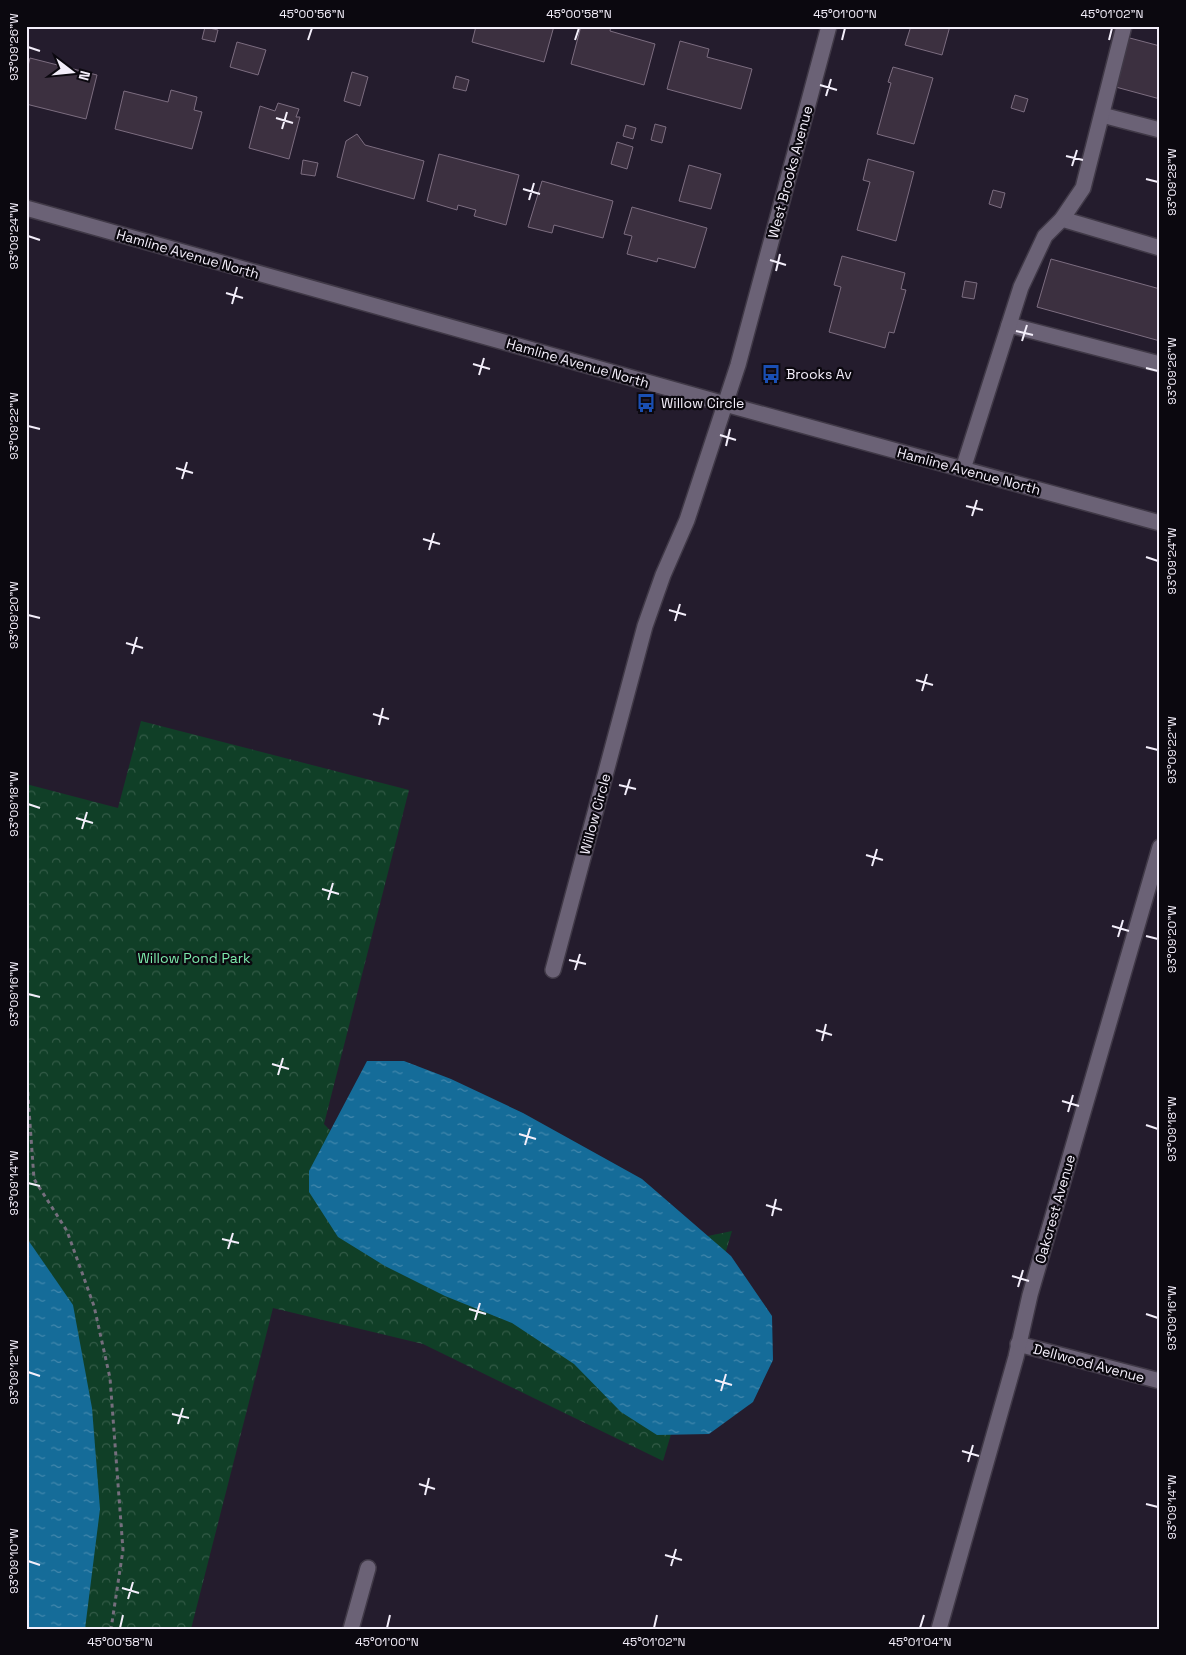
<svg xmlns="http://www.w3.org/2000/svg" width="1186" height="1655" font-family="'Space Grotesk',sans-serif">
<style>
.park{fill:url(#park-crowns)}
.water{fill:url(#water-ripples)}
.building{fill:#3c3040;stroke:#7c6d80}
.lines{fill:none;stroke-linecap:round;stroke-linejoin:round}
.minor-casing{stroke:#403947;stroke-width:18}
.path{stroke:#756e7d;stroke-width:3;stroke-dasharray:4 4;stroke-linecap:butt}
.minor{stroke:#6b6276;stroke-width:15}
.ticks{fill:none;stroke:#f3eefa;stroke-width:2}
.labels{text-anchor:middle;stroke-width:4.5;stroke-linejoin:round;paint-order:stroke}
.street-label{font-size:14px;fill:#f3eefa;stroke:#0b080f}
.poi-label{font-size:14px;fill:#f3eefa;stroke:#0b080f;text-anchor:start}
.park-label{font-size:14px;fill:#7deaac;stroke:#0b080f}
.neatline{fill:none;stroke:#f3eefa;stroke-width:2}
.ticks-label{font-size:12px;text-anchor:middle;fill:#f3eefa}
</style>
<defs>
<pattern id="park-crowns" width="20" height="18" patternUnits="userSpaceOnUse" patternTransform="scale(1.25)"><rect width="20" height="18" fill="#103f27"/><path d="M2 6a3 3 0 1 1 6 0M12 15a3 3 0 1 1 6 0" fill="none" stroke="#335b47"/></pattern>
<pattern id="water-ripples" width="26" height="14" patternUnits="userSpaceOnUse" patternTransform="scale(1.25)"><rect width="26" height="14" fill="#156c99"/><path d="M2 4q2-2 4 0t4 0M15 11q2-2 4 0t4 0" fill="none" stroke="#4388ad"/></pattern>
</defs>
<rect width="100%" height="100%" fill="#241c2d"/>
<!-- park -->
<polygon class="park" points="141,721 409,790 324,1124 377,1179 616,1255 732,1231 663,1461 423,1344 273,1308 191,1629 26,1629 26,784 118,808"/>
<!-- water -->
<g class="water">
<polygon points="367,1061 404,1061 451,1079 523,1113 642,1179 731,1256 772,1316 773,1360 753,1402 709,1434 657,1435 621,1412 574,1364 512,1323 445,1296 385,1266 338,1237 309,1192 309,1171"/>
<polygon points="26,1237 73,1305 92,1408 100,1509 85,1629 26,1629"/>
</g>
<!-- building -->
<g class="building">
<polygon points="476,26 554,26 544,62 472,42"/>
<polygon points="581,26 611,26 610,31 655,44 644,85 571,64"/>
<polygon points="911,26 950,26 942,55 905,45"/>
<polygon points="205,27 218,30 215,42 202,39"/>
<polygon points="1126,37 1160,46 1160,99 1112,86"/>
<polygon points="680,41 709,49 707,57 752,69 741,109 667,89"/>
<polygon points="237,42 266,50 258,75 230,67"/>
<polygon points="30,58 97,75 86,119 26,104 26,74"/>
<polygon points="893,67 933,78 914,144 877,134 891,83 888,82"/>
<polygon points="352,72 368,77 360,106 344,101"/>
<polygon points="456,76 469,80 466,91 453,88"/>
<polygon points="171,90 197,97 194,110 202,112 192,149 115,129 124,91 168,102"/>
<polygon points="1015,95 1028,99 1024,112 1011,108"/>
<polygon points="278,103 299,109 296,117 300,117 289,159 249,148 260,106 275,111"/>
<polygon points="655,124 666,127 662,143 651,140"/>
<polygon points="626,125 636,128 633,139 623,136"/>
<polygon points="357,134 365,145 424,161 414,199 337,177 346,141"/>
<polygon points="617,142 633,147 627,169 611,164"/>
<polygon points="439,154 519,175 506,225 474,216 476,210 458,205 457,210 427,201"/>
<polygon points="868,159 914,172 896,241 857,230 870,182 863,180"/>
<polygon points="303,160 318,163 315,176 301,174"/>
<polygon points="689,165 721,174 711,209 679,201"/>
<polygon points="542,181 613,201 603,238 554,225 552,233 528,227"/>
<polygon points="993,190 1005,193 1001,208 989,204"/>
<polygon points="632,207 707,228 695,268 658,258 657,262 627,254 632,236 624,234"/>
<polygon points="842,256 905,273 901,289 906,290 894,333 889,332 885,348 829,332 841,287 834,285"/>
<polygon points="1051,259 1160,289 1160,341 1037,307"/>
<polygon points="965,281 977,283 974,299 962,297"/>
</g>
<g class="lines">
<!-- minor casing -->
<g class="minor-casing">
<g id="minor">
<polyline points="1102,115 1160,130"/>
<polyline points="26,208 725,404 1160,523"/>
<polyline points="1062,219 1160,248"/>
<polyline points="1009,325 1160,364"/>
<polyline points="963,469 1021,287 1045,236 1062,219 1083,188 1124,26"/>
<polyline points="553,970 645,626 663,575 687,520 738,365 829,26"/>
<polyline points="1018,1344 1160,1381"/>
<polyline points="351,1629 368,1568"/>
<polyline points="939,1629 1016,1357 1030,1295 1160,847"/>
</g>
</g>
<!-- path -->
<polyline class="path" points="26,1068 34,1179 67,1231 94,1306 110,1378 123,1550 111,1629"/>
<!-- minor -->
<use href="#minor" class="minor"/>
</g>
<!-- ticks -->
<path class="ticks" d="M308,40L312,28M575,40L579,28M842,40L845,28M1109,40L1112,28M28,47L40,51M820,85L837,90M826,96L831,79M276,118L293,123M282,129L287,112M1066,156L1083,160M1072,166L1077,150M1146,179L1158,182M523,189L540,194M529,200L534,183M28,236L40,240M770,260L786,265M776,271L780,254M226,293L243,298M232,304L237,287M1016,331L1033,335M1022,341L1027,325M473,364L490,369M1146,368L1158,371M479,375L484,358M28,426L40,429M720,435L736,440M726,446L730,429M176,468L193,473M182,479L187,462M966,506L983,510M972,516L977,500M423,539L440,544M429,550L434,533M1146,557L1158,561M669,610L686,615M28,615L40,618M675,621L680,604M126,643L143,648M132,654L137,637M916,680L933,685M922,691L927,674M373,714L389,719M379,725L383,708M1146,747L1158,750M619,785L636,789M625,795L630,779M28,804L40,808M76,818L93,823M82,829L87,812M866,855L883,860M872,866L877,849M322,889L339,894M328,900L333,883M1112,926L1129,931M1146,936L1158,939M1118,937L1123,920M569,960L586,964M575,970L580,954M28,994L40,997M816,1030L832,1035M822,1041L826,1024M272,1064L289,1069M278,1075L283,1058M1062,1101L1079,1106M1068,1112L1073,1095M1146,1125L1158,1129M519,1134L536,1139M525,1145L530,1128M28,1183L40,1186M766,1205L782,1210M772,1216L776,1199M222,1239L239,1243M228,1249L233,1233M1012,1276L1029,1281M1018,1287L1023,1270M469,1309L486,1314M1146,1314L1158,1318M475,1320L480,1303M28,1372L40,1376M715,1380L732,1385M721,1391L726,1374M172,1414L189,1418M178,1424L183,1408M962,1451L979,1456M968,1462L973,1445M419,1484L435,1489M425,1495L429,1478M1146,1504L1158,1507M665,1555L682,1560M28,1561L40,1565M671,1566L676,1549M122,1588L139,1593M128,1599L133,1582M120,1628L123,1615M387,1628L390,1615M654,1628L657,1615M920,1628L924,1615"/>
<!-- icons -->
<defs>
<g id="bus-bare" transform="scale(1.5)"><path d="M-5-6H5V4H4V6H2V4H-2V6H-4V4H-5ZM-3.5-4V0h7V-4ZM-3.5 1.2v1.5H-2V1.2ZM2 1.2v1.5H3.5V1.2Z" fill="#1a4fb4" stroke="#0b080f" stroke-width="2.5" paint-order="stroke"/></g>
</defs>
<g fill-rule="evenodd">
<use href="#bus-bare" x="771" y="374"/>
<use href="#bus-bare" x="646" y="403"/>
</g>
<g class="labels">
<!-- street labels -->
<g class="street-label">
<text transform="translate(790 172) rotate(-75)" y="5">West Brooks Avenue</text>
<text transform="translate(188 254) rotate(16)" y="5">Hamline Avenue North</text>
<text transform="translate(578 363) rotate(16)" y="5">Hamline Avenue North</text>
<text transform="translate(969 471) rotate(15)" y="5">Hamline Avenue North</text>
<text transform="translate(595 814) rotate(-75)" y="5">Willow Circle</text>
<text transform="translate(1055 1209) rotate(-74)" y="5">Oakcrest Avenue</text>
<text transform="translate(1089 1363) rotate(15)" y="5">Dellwood Avenue</text>
</g>
<!-- poi labels -->
<g class="poi-label">
<text x="786" y="379">Brooks Av</text>
<text x="661" y="408">Willow Circle</text>
</g>
<!-- park labels -->
<g class="park-label">
<text x="194" y="963">Willow Pond Park</text>
</g>
</g>
<!-- border -->
<rect width="1186" height="1655" fill="none" stroke="#0b080f" stroke-width="55"/>
<!-- north arrow -->
<g transform="translate(72 72) rotate(106)" stroke="#0b080f" stroke-width="4" paint-order="stroke">
<path d="M0-4L9 19L0 12L-9 19Z" fill="#f3eefa"/>
<text y="-8" font-size="14" font-weight="bold" text-anchor="middle" fill="#f3eefa">N</text>
</g>
<rect x="28" y="28" width="1130" height="1600" class="neatline"/>
<g class="ticks-label">
<text x="312" y="18">45°00'56"N</text>
<text x="579" y="18">45°00'58"N</text>
<text x="845" y="18">45°01'00"N</text>
<text x="1112" y="18">45°01'02"N</text>
<text transform="translate(14 47) rotate(-90)" y="4">93°09'26"W</text>
<text transform="translate(1172 182) rotate(-90)" y="4">93°09'28"W</text>
<text transform="translate(14 236) rotate(-90)" y="4">93°09'24"W</text>
<text transform="translate(1172 371) rotate(-90)" y="4">93°09'26"W</text>
<text transform="translate(14 426) rotate(-90)" y="4">93°09'22"W</text>
<text transform="translate(1172 561) rotate(-90)" y="4">93°09'24"W</text>
<text transform="translate(14 615) rotate(-90)" y="4">93°09'20"W</text>
<text transform="translate(1172 750) rotate(-90)" y="4">93°09'22"W</text>
<text transform="translate(14 804) rotate(-90)" y="4">93°09'18"W</text>
<text transform="translate(1172 939) rotate(-90)" y="4">93°09'20"W</text>
<text transform="translate(14 994) rotate(-90)" y="4">93°09'16"W</text>
<text transform="translate(1172 1129) rotate(-90)" y="4">93°09'18"W</text>
<text transform="translate(14 1183) rotate(-90)" y="4">93°09'14"W</text>
<text transform="translate(1172 1318) rotate(-90)" y="4">93°09'16"W</text>
<text transform="translate(14 1372) rotate(-90)" y="4">93°09'12"W</text>
<text transform="translate(1172 1507) rotate(-90)" y="4">93°09'14"W</text>
<text transform="translate(14 1561) rotate(-90)" y="4">93°09'10"W</text>
<text x="120" y="1646">45°00'58"N</text>
<text x="387" y="1646">45°01'00"N</text>
<text x="654" y="1646">45°01'02"N</text>
<text x="920" y="1646">45°01'04"N</text>
</g>
</svg>
